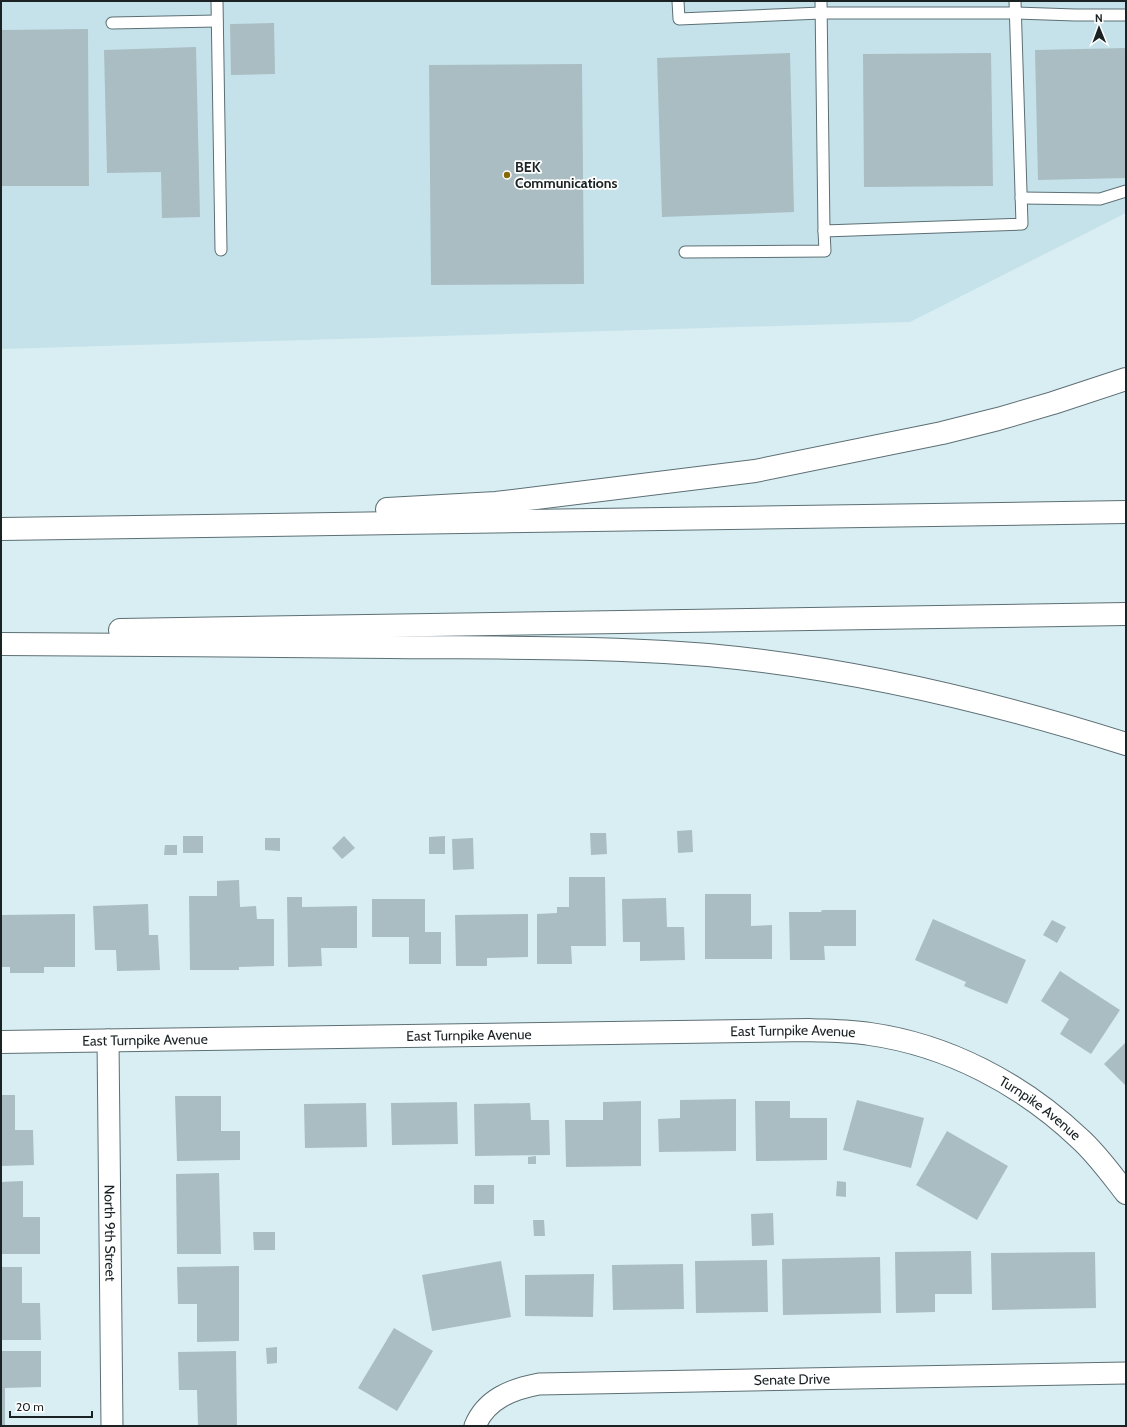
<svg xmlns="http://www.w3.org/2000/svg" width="1127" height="1427" font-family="Cabin,sans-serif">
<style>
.built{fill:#c5e2ea}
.building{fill:#a9bdc3}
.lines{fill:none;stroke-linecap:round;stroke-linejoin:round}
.service-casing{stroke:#5c6f74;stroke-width:13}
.minor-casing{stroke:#5c6f74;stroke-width:23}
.tertiary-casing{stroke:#5c6f74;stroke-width:24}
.motorway-casing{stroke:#5c6f74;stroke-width:24}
.service{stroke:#fff;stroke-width:11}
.minor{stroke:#fff;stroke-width:21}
.tertiary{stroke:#fff;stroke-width:22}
.motorway{stroke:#fff;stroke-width:22}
.poi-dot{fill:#866904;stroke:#fff;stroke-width:1.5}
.labels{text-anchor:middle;stroke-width:3.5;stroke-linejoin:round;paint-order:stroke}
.poi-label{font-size:14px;font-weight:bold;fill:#1a2224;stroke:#fff;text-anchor:start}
.street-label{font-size:14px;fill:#1a2224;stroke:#fff}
</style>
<rect width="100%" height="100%" fill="#d9eef3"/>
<!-- built -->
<polygon class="built" points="1,1 1126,1 1126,213 910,322 1,349"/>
<!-- building -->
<g class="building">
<polygon points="274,23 275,74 231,75 230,24"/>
<polygon points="88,29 89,186 1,186 2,30"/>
<polygon points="196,47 200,217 162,218 161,172 107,173 104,50"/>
<polygon points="1126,48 1126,178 1038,180 1035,50"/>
<polygon points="790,53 794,212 662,217 657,58"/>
<polygon points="991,53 993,186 864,187 863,54"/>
<polygon points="582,64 584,284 431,285 429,65"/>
<polygon points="692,830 693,852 678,853 677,831"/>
<polygon points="590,833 606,833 607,854 591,855"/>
<rect x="183" y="836" width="20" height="17"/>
<polygon points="344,836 355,848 342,859 332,848"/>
<polygon points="445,836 445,854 429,854 429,837"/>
<polygon points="265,838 280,838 280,851 265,850"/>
<polygon points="473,838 474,869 453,870 452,839"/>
<polygon points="165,845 177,845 177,855 164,855"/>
<polygon points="569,877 605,877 606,946 571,946 572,964 537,964 537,914 557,913 557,907 569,907"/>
<polygon points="239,880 240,907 256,906 257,919 274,919 274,966 239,967 239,970 190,970 189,896 217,896 217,881"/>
<polygon points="705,894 751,894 751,926 772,925 772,959 705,959"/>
<polygon points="287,897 302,897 302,907 357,906 357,948 321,948 322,966 288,967"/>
<polygon points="666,898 667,927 684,927 685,960 640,961 640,942 623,942 622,899"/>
<polygon points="372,899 425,899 425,932 441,932 441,964 409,964 409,937 372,937"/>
<polygon points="148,904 149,935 158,935 160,970 117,971 116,950 95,950 93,906"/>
<polygon points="822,910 856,910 856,946 824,946 825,960 790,960 789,912 821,912"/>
<polygon points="75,914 75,967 44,967 44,973 10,973 10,967 1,967 1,915"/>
<polygon points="528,914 528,957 487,958 487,966 456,966 455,915"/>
<polygon points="933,919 1026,960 1007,1004 964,986 966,982 915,960"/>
<polygon points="1052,920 1066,927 1057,943 1043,935"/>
<polygon points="1060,971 1120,1010 1091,1054 1060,1034 1069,1019 1041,1001"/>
<polygon points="1126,1042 1126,1086 1104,1064"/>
<polygon points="1,1095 15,1095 15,1130 33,1130 34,1165 1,1166"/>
<polygon points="175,1096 221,1096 221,1131 240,1131 240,1160 177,1161"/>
<polygon points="736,1099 736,1151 659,1152 658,1119 680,1118 680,1100"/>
<polygon points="857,1100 924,1118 911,1168 843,1150"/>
<polygon points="641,1101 641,1166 566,1167 565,1120 603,1120 603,1102"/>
<polygon points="755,1101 790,1101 790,1118 827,1118 827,1160 756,1161"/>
<polygon points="457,1102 458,1144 392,1145 391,1103"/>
<polygon points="366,1103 367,1147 305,1148 304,1104"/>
<polygon points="530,1103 531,1120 549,1120 550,1155 475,1156 474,1104"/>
<polygon points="947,1131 1008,1166 977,1220 916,1185"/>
<polygon points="536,1156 536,1164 528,1164 528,1157"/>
<polygon points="219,1173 221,1254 177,1254 176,1174"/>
<polygon points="23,1181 23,1217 40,1217 40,1254 1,1254 1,1182"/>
<polygon points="837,1181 846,1182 846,1197 836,1196"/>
<rect x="474" y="1185" width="20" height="19"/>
<polygon points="773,1213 774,1245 752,1246 751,1214"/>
<polygon points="533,1220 544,1220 545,1236 534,1236"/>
<polygon points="253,1232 275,1232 275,1250 254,1250"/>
<polygon points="971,1251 972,1294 935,1294 935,1312 896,1313 895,1252"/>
<polygon points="1095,1252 1096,1308 992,1310 991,1253"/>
<polygon points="880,1257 881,1313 783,1315 782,1259"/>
<polygon points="767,1260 768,1312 696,1313 695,1261"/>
<polygon points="501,1261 511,1317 432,1331 422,1275"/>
<polygon points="683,1264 684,1309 613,1310 612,1265"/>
<polygon points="239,1266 239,1341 197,1342 197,1304 178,1304 177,1267"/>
<polygon points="1,1267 22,1267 22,1303 40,1303 41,1340 1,1340"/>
<polygon points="594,1274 593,1317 525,1316 525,1275"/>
<polygon points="394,1328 433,1351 397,1411 358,1388"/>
<polygon points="277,1347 277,1363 267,1364 266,1348"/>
<polygon points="1,1351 41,1351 41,1387 5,1388 5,1426 1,1426"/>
<polygon points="236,1351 237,1426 198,1426 197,1390 179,1390 178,1352"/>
</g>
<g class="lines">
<!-- service casing -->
<g class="service-casing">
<g id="service">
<polyline points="217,1 221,250"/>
<polyline points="678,1 679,19 821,13 1016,13 1075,15 1126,15"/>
<polyline points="821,1 824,231 1022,224 1015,1"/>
<polyline points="112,23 217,21"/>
<polyline points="1021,198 1100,199 1126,191"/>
<polyline points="685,252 825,251 824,231"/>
</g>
</g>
<!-- minor casing -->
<g class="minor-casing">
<g id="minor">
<path id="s1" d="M108,1040L112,1426"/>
<path id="s2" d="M475,1426C486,1399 512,1389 539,1384L1126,1373"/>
</g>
</g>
<!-- tertiary casing -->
<g class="tertiary-casing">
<g id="tertiary">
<path id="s3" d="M1,1042L809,1030C830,1031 850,1031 870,1034C948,1045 1022,1084 1079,1138C1097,1154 1111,1174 1126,1193"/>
</g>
</g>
<!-- motorway casing -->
<g class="motorway-casing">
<g id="motorway">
<polyline points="387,509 496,503 755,471 942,433 998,419 1053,403 1126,379"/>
<polyline points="1,529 1126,512"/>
<polyline points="120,630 1126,614"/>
<path d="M1,644C130,644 260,646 389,647C495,648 602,646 708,655C850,668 990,701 1126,744"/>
</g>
</g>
<!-- service -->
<use href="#service" class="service"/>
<!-- minor -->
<use href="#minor" class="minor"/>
<!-- tertiary -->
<use href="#tertiary" class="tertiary"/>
<!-- motorway -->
<use href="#motorway" class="motorway"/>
</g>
<!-- markers -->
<circle class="poi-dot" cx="507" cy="175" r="4"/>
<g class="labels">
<!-- poi labels -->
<g class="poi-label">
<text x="515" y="172">BEK<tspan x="515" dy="16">Communications</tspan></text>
</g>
<!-- street labels -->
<g class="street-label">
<text dy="5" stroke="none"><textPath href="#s3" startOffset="792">East Turnpike Avenue</textPath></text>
<text dy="5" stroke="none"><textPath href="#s3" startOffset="468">East Turnpike Avenue</textPath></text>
<text dy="5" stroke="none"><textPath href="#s3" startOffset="144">East Turnpike Avenue</textPath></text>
<text dy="5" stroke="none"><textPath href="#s3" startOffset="1057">Turnpike Avenue</textPath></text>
<text dy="5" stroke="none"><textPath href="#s1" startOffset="193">North 9th Street</textPath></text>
<text dy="5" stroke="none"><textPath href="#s2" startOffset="333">Senate Drive</textPath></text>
</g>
</g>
<!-- border -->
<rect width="1127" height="1427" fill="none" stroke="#1a2224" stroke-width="4"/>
<!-- north arrow -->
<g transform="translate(1099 28) rotate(359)" stroke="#ffffff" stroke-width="3" paint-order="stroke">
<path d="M0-3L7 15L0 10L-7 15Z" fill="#1a2224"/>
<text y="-6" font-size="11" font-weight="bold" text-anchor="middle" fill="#1a2224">N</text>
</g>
<!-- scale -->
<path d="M10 1411v6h82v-6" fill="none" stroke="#1a2224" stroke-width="2"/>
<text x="16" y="1411" font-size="12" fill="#1a2224" stroke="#ffffff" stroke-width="3" paint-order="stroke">20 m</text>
</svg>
